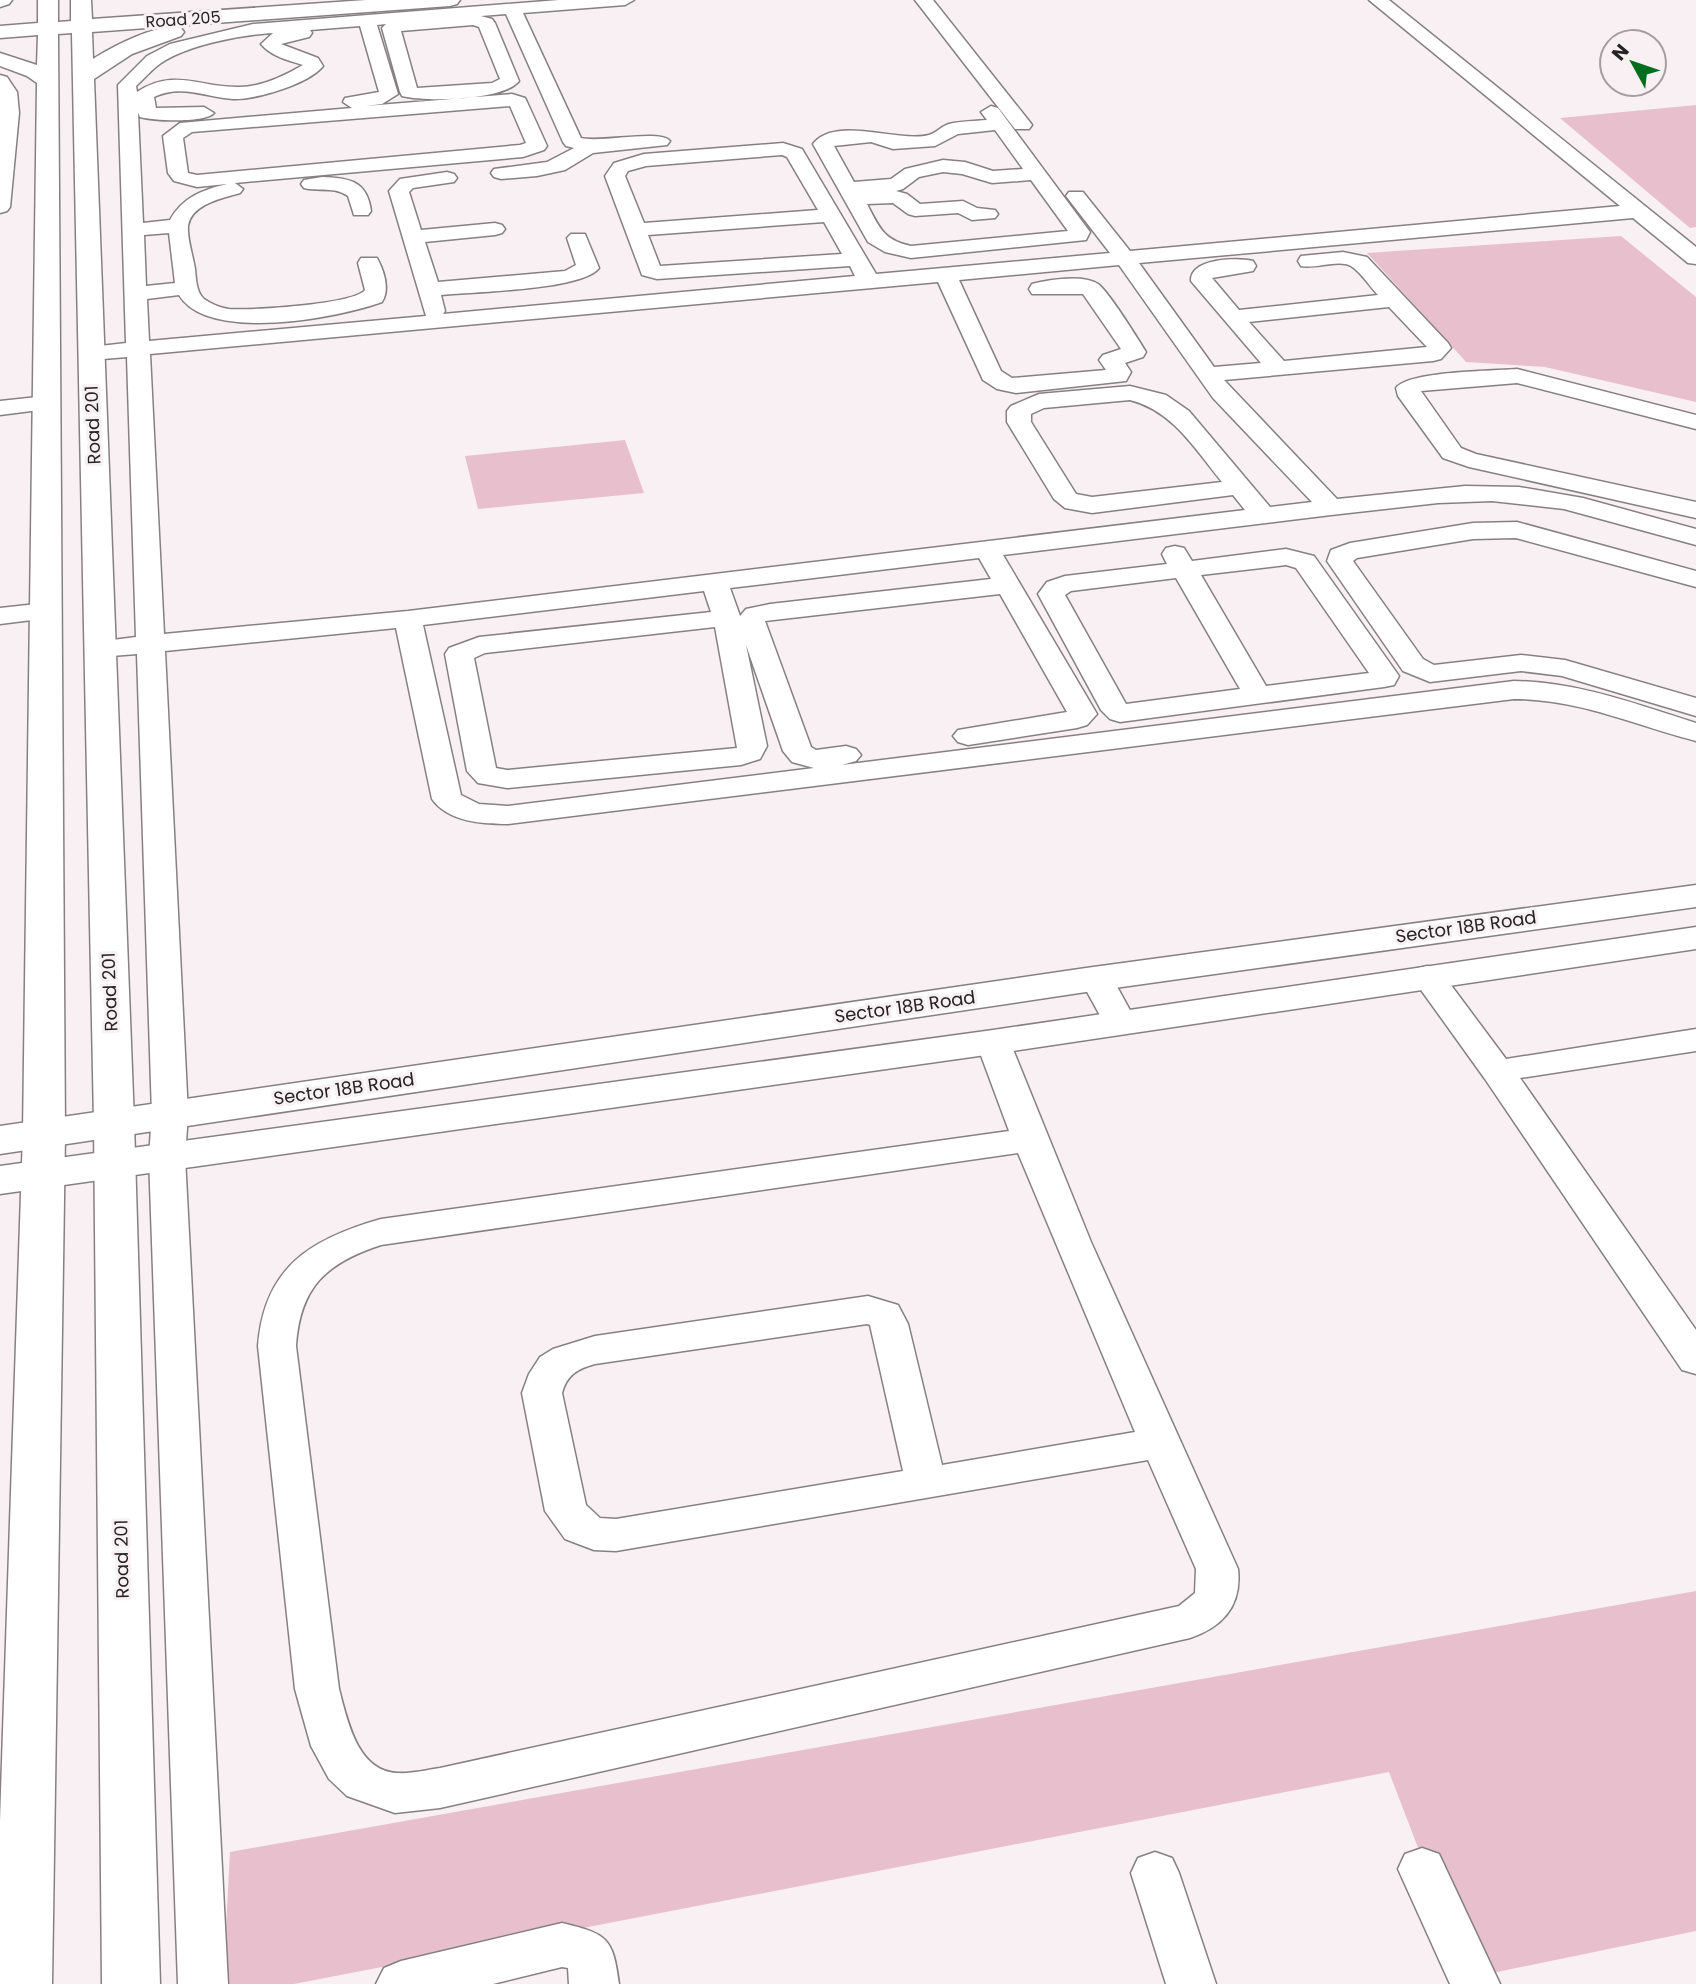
<svg xmlns="http://www.w3.org/2000/svg" width="1696" height="1984" font-family="Poppins,sans-serif">
<style>
.green{fill:#e8c0cd}
.lines{fill:none;stroke-linecap:round;stroke-linejoin:round}
.minor-casing{stroke:#878082;stroke-width:3}
.tertiary-casing{stroke:#878082;stroke-width:3}
.secondary-casing{stroke:#878082;stroke-width:3}
.minor{fill:#fff;fill-rule:evenodd}
.tertiary{fill:#fff;fill-rule:evenodd}
.secondary{fill:#fff;fill-rule:evenodd}
.labels{text-anchor:middle;stroke-width:6;stroke-linejoin:round;paint-order:stroke}
.far-street-label{font-size:16px;fill:#262324;stroke:#f8f0f3}
.street-label{font-size:18px;fill:#262324;stroke:#f8f0f3}
</style>
<rect width="100%" height="100%" fill="#f8f0f3"/>
<!-- green -->
<g class="green">
<polygon points="1696,105 1696,227 1690,228 1560,118"/>
<polygon points="1621,236 1696,297 1696,402 1545,367 1466,362 1367,253"/>
<polygon points="625,440 644,493 478,509 465,456"/>
<polygon points="1696,1591 1696,1931 1468,1978 1389,1772 294,1984 223,1984 230,1852"/>
</g>
<g class="lines">
<!-- minor casing -->
<g class="minor-casing">
<g id="minor">
<path d="M559,0H634L625,5L523,13L581,138C601,143 660,129 670,141L667,145L593,153L565,170L537,176L501,179L494,177L491,173L494,169L547,162L574,148L566,146L563,142L506,14L481,16L492,19L495,23L519,81C503,101 426,102 402,96L400,92L382,28L386,24L377,25L398,94L382,104L366,106L512,94L525,98L527,102L547,146L544,150L523,157L235,183L243,189L240,193C223,198 191,204 188,226C187,239 193,256 195,269C196,278 196,292 204,299C211,304 221,308 229,309C250,311 355,304 365,290L358,263L361,258H377C384,271 390,289 382,302C338,318 208,343 179,295L147,299L149,341L426,316L389,191L400,179L447,172L454,174L457,178L454,182L413,188L409,192L421,230L495,223L502,225L505,229L502,233L495,235L425,242L438,282L565,271L576,265L567,238L571,234H585L599,268C583,290 471,292 441,295L445,311L443,314L855,276L850,266L657,279L642,275L605,176L614,163L644,154L783,143L802,149L876,274L1110,253L1066,196L1069,192H1083L1130,251L1620,206L1369,0H1389L1696,247V264L1688,263L1633,218L1139,263L1214,367L1261,363L1191,281C1190,258 1237,257 1253,261L1256,266L1253,271L1212,278L1239,310L1378,295C1370,287 1361,272 1351,266C1338,259 1316,269 1301,266L1298,261L1301,256L1343,252L1367,257L1448,343L1451,348L1441,359L1433,361L1224,380L1337,499L1465,486L1519,487L1583,498L1696,529V545L1564,509L1492,501L1438,503L1331,515L1003,555L1097,714L1087,725L1077,728L968,745L958,742L953,736L958,730L1067,712L1000,594L765,621L811,747L816,750L846,746L856,749L861,755L856,761L842,765L1514,681C1578,682 1636,704 1696,723V741C1634,725 1579,699 1514,699L508,824C483,824 448,822 432,799L396,628L165,651L188,1114L185,1157L228,1984H178L149,1157L152,1114L137,654L99,657L89,655L85,649L89,643L136,637L127,357L91,360L83,358L80,353L83,348L126,343L118,85L147,56L170,44L253,24ZM473,25L479,27L500,79L492,83L417,88L401,31ZM360,26L379,92L345,98L343,102L352,108L180,123L163,136L168,173L174,181L197,187L227,184C202,190 183,197 170,220L143,223L138,113L140,117C154,121 205,123 214,113L204,107L156,108L154,97C182,84 204,97 233,99C255,100 309,84 323,66L318,58L281,44L309,37L312,33L310,30ZM273,33L261,44C272,57 288,60 303,65C284,76 259,88 237,87C198,87 174,68 137,92L136,86C144,79 152,69 161,63C188,45 240,35 273,33ZM510,106L526,143L520,145L197,175L188,173L183,138L192,132ZM782,155L787,157L818,210L644,223L625,176L628,171L646,166ZM824,222L842,254L660,266L648,235ZM169,233L175,283L146,286L144,235ZM1119,265L1213,398L1312,502L1270,507L1189,411L1166,395L1130,386L1039,394L1011,406L1007,411V422L1054,499L1065,508L1092,513L1233,495L1245,510L408,611L164,634L150,354L938,282L983,380L997,389L1016,393L1126,381L1131,372L1125,363L1143,357L1146,352C1138,339 1108,291 1098,284C1083,274 1048,280 1032,284L1029,289L1032,294H1083L1121,349L1103,355L1099,360L1106,370L1012,378L1001,371L959,280ZM1389,307L1427,347L1284,361L1249,322ZM1130,400C1173,411 1195,449 1222,482L1092,497L1076,494L1031,422V414L1044,408ZM979,558L991,579L770,604L746,609L740,616L730,588ZM704,591L711,612L479,637L449,648L445,654L467,771L478,783L507,788L741,765L760,759L767,746L746,645L783,751L792,762L814,768L508,806L479,804L461,795L423,625ZM715,627L737,748L507,770L496,768L474,658L485,653Z"/>
<polygon points="915,0 933,0 1029,121 1032,125 1029,129 1015,129"/>
<polygon points="0,75 7,77 17,92 19,113 10,207 7,211 0,213"/>
<path d="M991,106L998,108L1087,228L1090,232L1086,240L911,258L885,252L868,242L813,144C835,115 899,143 929,135C936,133 942,126 949,124C960,121 975,121 987,120L981,112ZM995,130L1023,169L993,171L965,162L943,160L905,169L891,179L854,182L834,146L871,142L893,149L935,146L958,134ZM943,172L962,174L992,183L1031,180L1068,231L911,246C883,240 879,227 867,204L893,203L908,214L915,216L958,213L972,220L995,218L998,214L995,210L977,208L963,201L920,204L907,194L896,191L903,189L919,177Z"/>
<path d="M322,177C350,178 367,181 371,211L368,215H354L348,196C334,186 319,192 304,188L301,184L304,180Z"/>
<path d="M1517,369L1696,415V429L1517,383L1421,391L1461,448L1476,454L1696,502V518L1469,467L1443,458L1398,396L1396,388C1408,371 1494,371 1517,369Z"/>
<polygon points="47,396 55,398 59,403 55,408 0,415 0,401"/>
<polygon points="1517,522 1696,571 1696,587 1516,538 1473,539 1357,558 1353,561 1423,659 1434,665 1521,655 1565,660 1696,698 1696,716 1562,676 1521,671 1430,682 1403,671 1327,561 1331,550 1350,543 1473,523"/>
<path d="M1175,546L1184,548L1192,561L1286,549L1314,556L1399,676L1394,685L1384,687L1120,722L1110,719L1101,710L1038,594L1047,582L1065,576L1167,564L1162,554L1166,548ZM1286,565L1296,568L1369,673L1266,686L1201,575ZM1176,578L1240,689L1126,704L1065,595L1071,591Z"/>
<polygon points="46,603 56,605 60,611 56,617 0,624 0,608"/>
<polygon points="1427,966 1439,969 1506,1059 1696,1029 1696,1051 1520,1078 1696,1330 1696,1374 1682,1370 1485,1079 1411,976 1415,969"/>
<polygon points="1097,969 1109,972 1137,1023 1132,1030 1120,1034 1108,1030 1080,979 1085,972"/>
<path d="M993,1031L1005,1034L1010,1042L1091,1242L1238,1569C1242,1605 1223,1627 1190,1638L440,1808L395,1813L347,1796L329,1779L311,1746L295,1689L258,1346C264,1267 311,1239 381,1219L1009,1131L976,1042L981,1034ZM1018,1153L1135,1432L942,1465L908,1324L898,1305L868,1296L595,1336L553,1349L540,1357L529,1374L522,1393L545,1511L565,1539L594,1550L616,1551L1148,1460L1196,1569L1195,1593L1179,1606L440,1768C426,1770 411,1774 397,1773C357,1771 347,1719 339,1689L296,1346C300,1287 326,1263 381,1245ZM867,1324L870,1325L903,1471L616,1519L600,1518L586,1505L562,1393C567,1375 577,1369 595,1364Z"/>
<polygon points="1422,1848 1439,1854 1500,1984 1450,1984 1398,1869 1405,1854"/>
<polygon points="1155,1852 1172,1858 1179,1873 1216,1984 1166,1984 1131,1873 1138,1858"/>
<path d="M562,1923C607,1934 613,1937 619,1984H569L568,1968L562,1967L493,1984H376L384,1968L401,1961Z"/>
</g>
</g>
<!-- tertiary casing -->
<g class="tertiary-casing">
<g id="tertiary">
<polygon points="1696,885 1696,907 1086,992 0,1154 0,1126 1086,968"/>
<polygon points="1696,927 1696,949 993,1054 0,1194 0,1166 993,1030"/>
</g>
</g>
<!-- secondary casing -->
<g class="secondary-casing">
<g id="secondary">
<polygon points="0,0 12,0 9,4 0,7"/>
<path d="M38,0H58V22L71,21V0H91L92,19L366,0H460L457,4L450,6L92,32L93,59C112,47 159,22 181,28L184,32L181,36L132,54L94,79L134,1122L160,1984H102L94,1122L72,33L58,34L65,1134L52,1984H0V1821L23,1134L37,83L27,76L0,66V53L37,65L38,35L0,38V26L38,23Z"/>
</g>
</g>
<!-- minor -->
<use href="#minor" class="minor"/>
<!-- tertiary -->
<use href="#tertiary" class="tertiary"/>
<!-- secondary -->
<use href="#secondary" class="secondary"/>
</g>
<g class="labels">
<!-- far-street labels -->
<g class="far-street-label">
<text transform="translate(183 19) rotate(-4)" y="6">Road 205</text>
</g>
<!-- street labels -->
<g class="street-label">
<text transform="translate(93 425) rotate(-92)" y="6">Road 201</text>
<text transform="translate(1466 927) rotate(-8)" y="6">Sector 18B Road</text>
<text transform="translate(110 992) rotate(-92)" y="6">Road 201</text>
<text transform="translate(905 1007) rotate(-8)" y="6">Sector 18B Road</text>
<text transform="translate(344 1089) rotate(-8)" y="6">Sector 18B Road</text>
<text transform="translate(122 1559) rotate(-91)" y="6">Road 201</text>
</g>
</g>
<!-- north arrow -->
<g transform="translate(1633 63) rotate(310)"><circle r="33" fill="#f8f0f3" stroke="#a49ea0" stroke-width="2"/>
<path d="M0-5L12 26L0 18L-12 26Z" fill="#016e1f"/>
<text y="-10" font-size="19" font-weight="bold" text-anchor="middle" fill="#262324">N</text>
</g>
</svg>
